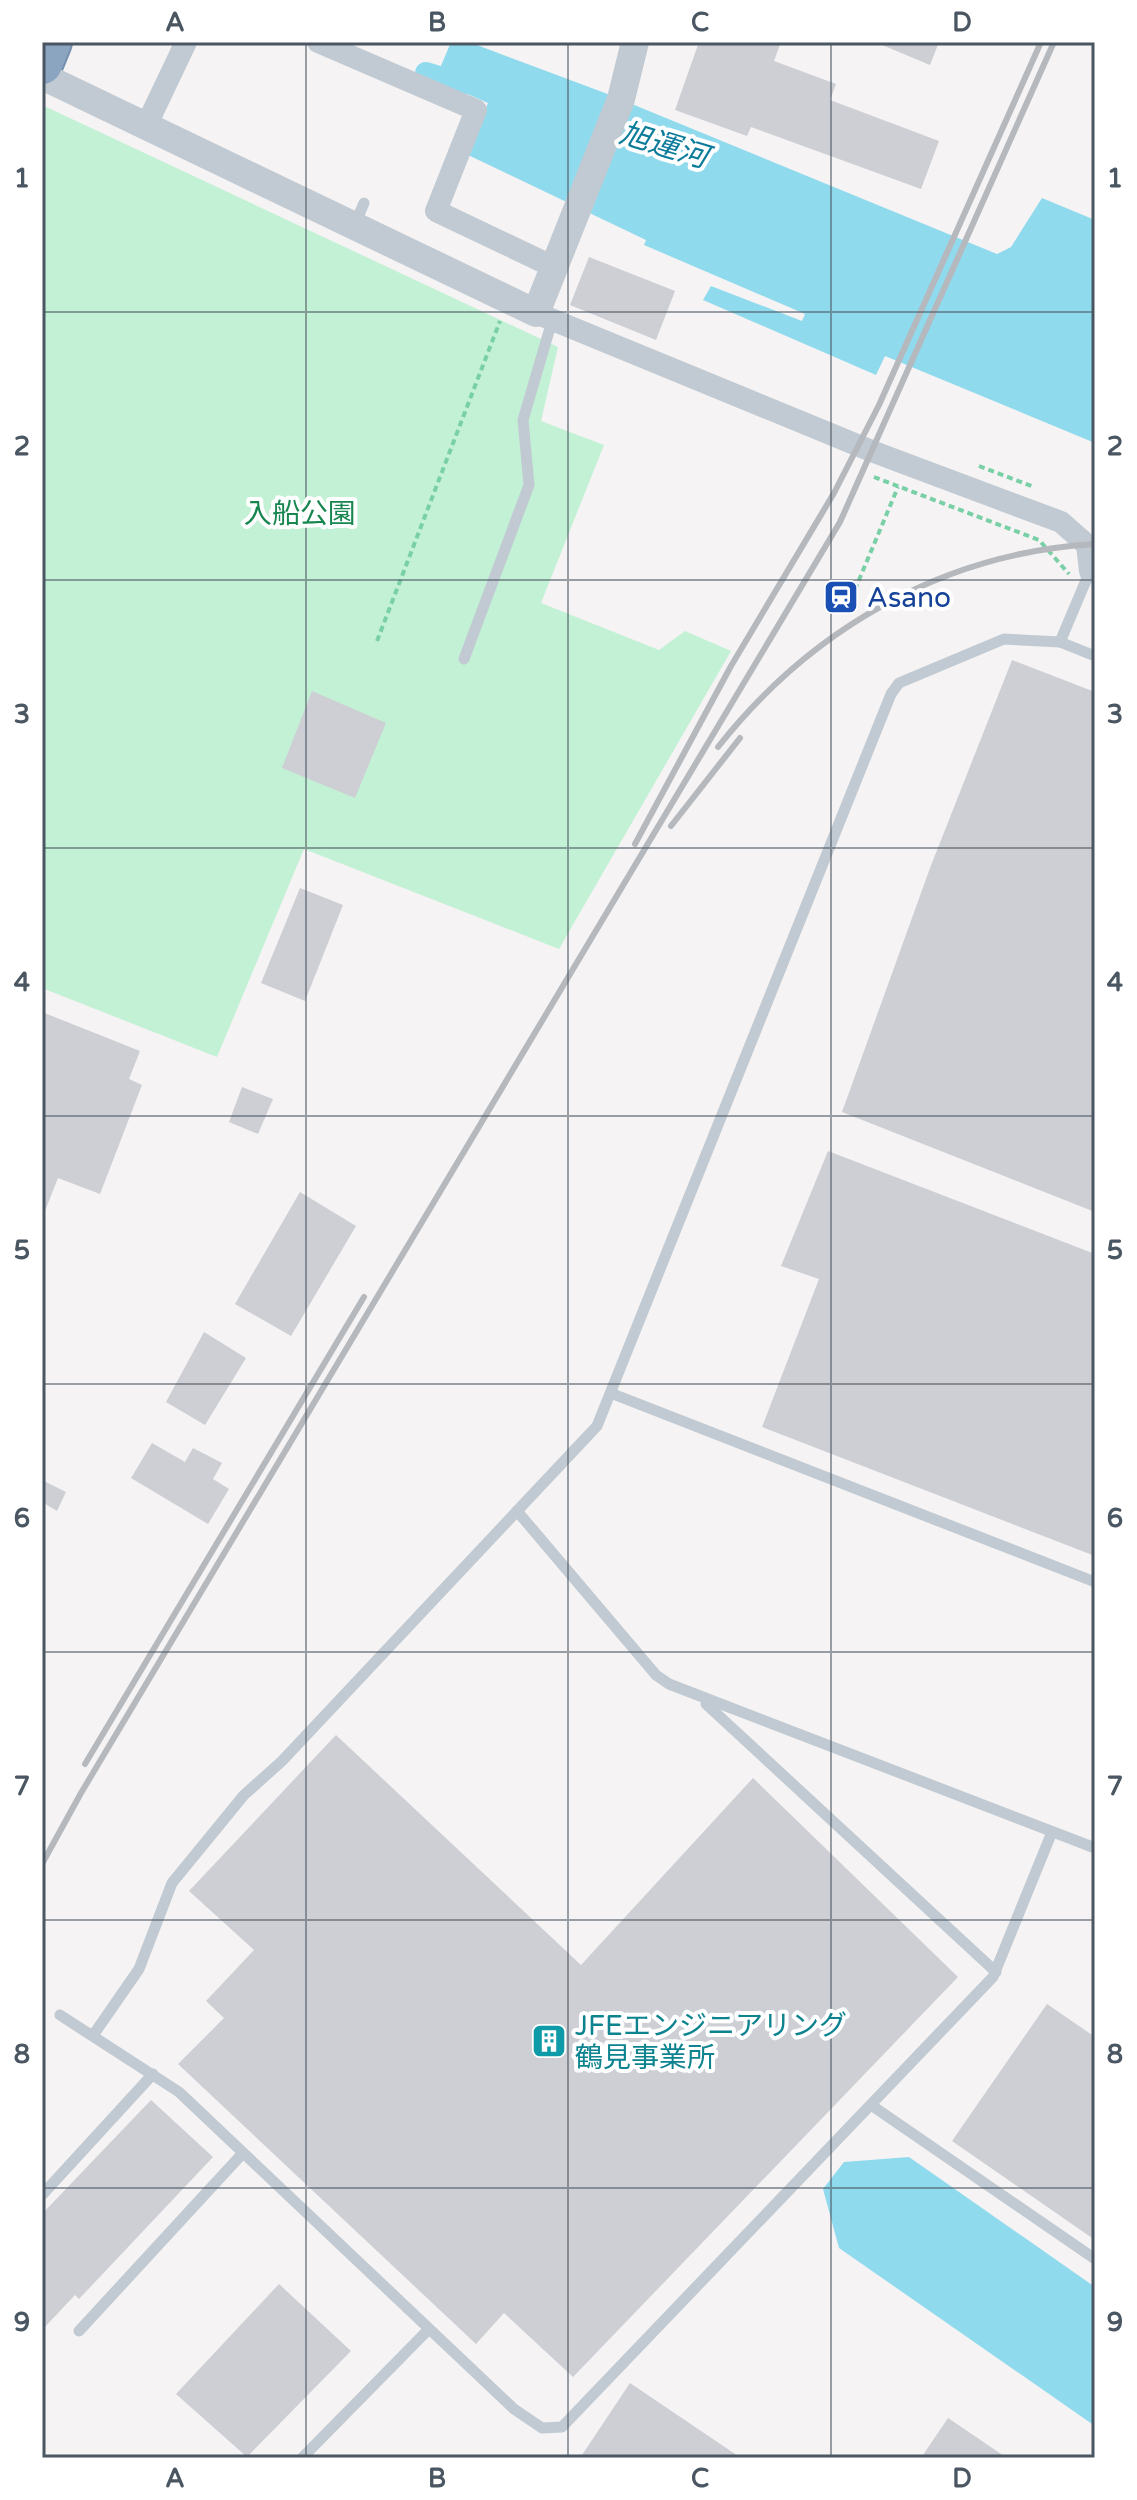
<svg xmlns="http://www.w3.org/2000/svg" width="1137" height="2500" font-family="'Varela Round','Noto Sans JP',sans-serif">
<style>
.green{fill:#c3f1d5}
.water{fill:#90daee}
.lines{fill:none;stroke-linecap:round;stroke-linejoin:round}
.canal{stroke:#90daee;stroke-width:22}
.building{fill:#cdcfd5}
.motorway-casing{stroke:#7690ad;stroke-width:44}
.path{stroke:#7ad0a6;stroke-width:4;stroke-dasharray:6 4;stroke-linecap:butt}
.service{stroke:#c1cad2;stroke-width:11}
.minor{stroke:#c1cad2;stroke-width:22}
.tertiary{stroke:#c1cad2;stroke-width:28}
.motorway{stroke:#8ba5c1;stroke-width:40}
.rail{stroke:#b5b8bd;stroke-width:6}
.grid{fill:none;stroke:#4a5661;stroke-width:2;stroke-opacity:0.55}
.labels{text-anchor:middle;stroke-width:8;stroke-linejoin:round;paint-order:stroke}
.park-label{font-size:28px;fill:#17864f;stroke:#fff}
.transit-label{font-size:28px;fill:#164399;stroke:#fff;text-anchor:start}
.culture-label{font-size:28px;fill:#0d838f;stroke:#fff;text-anchor:start}
.water-label{font-size:30px;font-style:italic;fill:#0c7c9b;stroke:#fff}
.neatline{fill:none;stroke:#4a5661;stroke-width:3}
.grid-label{font-size:26px;text-anchor:middle;font-weight:bold;fill:#4a5661}
</style>
<rect width="100%" height="100%" fill="#f5f3f3"/>
<!-- green -->
<polygon class="green" points="42,105 558,347 541,421 604,445 541,603 659,650 685,631 731,651 559,949 304,849 217,1057 42,988"/>
<!-- water -->
<g class="water">
<polygon points="451,42 469,42 605,93 997,254 1011,247 1042,198 1095,220 1095,443 885,356 876,375 703,300 711,286 802,321 805,314 644,245 646,240 466,154 488,103 435,80"/>
<polygon points="909,2157 1095,2287 1095,2426 839,2248 823,2189 844,2162"/>
</g>
<g class="lines">
<!-- canal -->
<polyline class="canal" points="426,73 463,84"/>
</g>
<!-- building -->
<g class="building">
<polygon points="699,42 781,42 774,61 836,84 830,100 939,141 921,189 751,127 747,136 675,110"/>
<polygon points="875,42 939,42 930,65"/>
<polygon points="589,257 675,291 656,340 570,305"/>
<polygon points="1012,660 1095,692 1095,1212 842,1112 930,868"/>
<polygon points="312,691 386,723 355,798 282,768"/>
<polygon points="300,888 343,905 305,1001 261,983"/>
<polygon points="42,1012 140,1051 129,1079 142,1085 100,1194 58,1178 43,1216"/>
<polygon points="242,1087 273,1099 258,1134 229,1122"/>
<polygon points="828,1151 1095,1254 1095,1556 762,1427 819,1279 781,1266"/>
<polygon points="300,1192 356,1226 291,1336 235,1304"/>
<polygon points="204,1332 246,1358 205,1425 166,1402"/>
<polygon points="152,1443 185,1462 193,1448 222,1463 213,1479 229,1489 208,1524 131,1478"/>
<polygon points="42,1480 66,1492 57,1511 42,1502"/>
<polygon points="336,1735 581,1965 753,1778 958,1977 573,2377 504,2313 476,2344 178,2064 224,2018 206,2001 254,1950 189,1891"/>
<polygon points="1047,2004 1095,2037 1095,2240 952,2141"/>
<polygon points="151,2100 213,2157 79,2299 75,2295 42,2330 42,2214"/>
<polygon points="279,2284 351,2351 247,2457 176,2394"/>
<polygon points="630,2383 741,2458 580,2458"/>
<polygon points="948,2418 1007,2458 921,2458"/>
</g>
<g class="lines">
<!-- motorway casing -->
<g class="motorway-casing">
<polyline id="motorway" points="42,64 51,42"/>
</g>
<!-- path -->
<g class="path">
<polyline points="979,466 1034,487"/>
<polyline points="874,477 1039,540 1069,574"/>
<polyline points="851,599 898,487"/>
<polyline points="377,641 500,321"/>
</g>
<!-- service -->
<g class="service">
<polyline points="355,224 364,203"/>
<polyline points="1060,642 1095,656"/>
<polyline points="464,659 529,485 523,420 552,321"/>
<polyline points="613,1394 1095,1582"/>
<polyline points="517,1511 656,1675 669,1684 1095,1848"/>
<polyline points="706,1704 996,1972"/>
<polyline points="60,2015 179,2092 514,2409 542,2428 562,2427 993,1977 1052,1832"/>
<polyline points="94,2034 139,1969 172,1883 244,1795 282,1761 597,1426 891,694 899,683 1004,639 1060,642 1090,571"/>
<polyline points="871,2105 1095,2259"/>
<polyline points="42,2195 153,2074"/>
<polyline points="79,2331 243,2153"/>
<polyline points="302,2458 428,2330"/>
</g>
<!-- minor -->
<g class="minor">
<polyline points="318,42 476,110 436,211 556,268"/>
<polyline points="147,124 186,42"/>
<polyline points="536,313 874,452 1061,522 1087,545 1090,571 1095,572"/>
</g>
<!-- tertiary -->
<polyline class="tertiary" points="42,76 536,313 621,99 635,42"/>
<!-- motorway -->
<use href="#motorway" class="motorway"/>
<!-- rail -->
<g class="rail">
<path d="M718,747C811,629 943,553 1095,544"/>
<polyline points="671,826 740,738"/>
<polyline points="635,844 731,666 834,493 879,405 1041,42"/>
<polyline points="85,1764 364,1297"/>
<polyline points="42,1864 81,1793 840,522 1054,42"/>
</g>
</g>
<!-- grid -->
<path class="grid" d="M306,42V2458M568,42V2458M831,42V2458M42,312H1095M42,580H1095M42,848H1095M42,1116H1095M42,1384H1095M42,1652H1095M42,1920H1095M42,2188H1095"/>
<!-- icons -->
<defs>
<g id="station-square" transform="scale(1.8)"><rect x="-9" y="-9" width="18" height="18" rx="4" fill="#1a4fb4" stroke="#fff"/><path d="M-3-6H3Q5-6 5-4V2Q5 4 3 4L4.5 6H3L1.5 4h-3L-3 6H-4.5L-3 4Q-5 4-5 2V-4Q-5-6-3-6ZM-3.5-4v3h7v-3ZM-3.5 1v1.5H-2V1ZM2 1v1.5H3.5V1Z" fill="#fff"/></g>
<g id="building-square" transform="scale(1.8)"><rect x="-9" y="-9" width="18" height="18" rx="4" fill="#0f9aa8" stroke="#fff"/><path d="M-4-6H4V6H1V3H-1V6H-4ZM-2.5-4.3h1.7v1.8h-1.7ZM.8-4.3h1.7v1.8H.8ZM-2.5-1h1.7V.8h-1.7ZM.8-1h1.7V.8H.8Z" fill="#fff"/></g>
</defs>
<g fill-rule="evenodd">
<use href="#station-square" x="841" y="597"/>
<use href="#building-square" x="549" y="2041"/>
</g>
<g class="labels">
<!-- park labels -->
<g class="park-label">
<text x="300" y="523">入船公園</text>
</g>
<!-- transit labels -->
<g class="transit-label">
<text x="867" y="607">Asano</text>
</g>
<!-- culture labels -->
<g class="culture-label">
<text x="575" y="2035">JFEエンジニアリング<tspan x="575" dy="32">鶴見事業所</tspan></text>
</g>
<!-- water labels -->
<g class="water-label">
<text transform="translate(664 145) rotate(17)" y="10">旭運河</text>
</g>
</g>
<!-- border -->
<rect width="1137" height="2500" fill="none" stroke="#ffffff" stroke-width="88"/>
<rect x="44" y="44" width="1049" height="2412" class="neatline"/>
<g class="grid-label">
<text x="175" y="31">A</text>
<text x="437" y="31">B</text>
<text x="700" y="31">C</text>
<text x="962" y="31">D</text>
<text x="22" y="187">1</text>
<text x="1115" y="187">1</text>
<text x="22" y="455">2</text>
<text x="1115" y="455">2</text>
<text x="22" y="723">3</text>
<text x="1115" y="723">3</text>
<text x="22" y="991">4</text>
<text x="1115" y="991">4</text>
<text x="22" y="1259">5</text>
<text x="1115" y="1259">5</text>
<text x="22" y="1527">6</text>
<text x="1115" y="1527">6</text>
<text x="22" y="1795">7</text>
<text x="1115" y="1795">7</text>
<text x="22" y="2063">8</text>
<text x="1115" y="2063">8</text>
<text x="22" y="2331">9</text>
<text x="1115" y="2331">9</text>
<text x="175" y="2487">A</text>
<text x="437" y="2487">B</text>
<text x="700" y="2487">C</text>
<text x="962" y="2487">D</text>
</g>
</svg>
